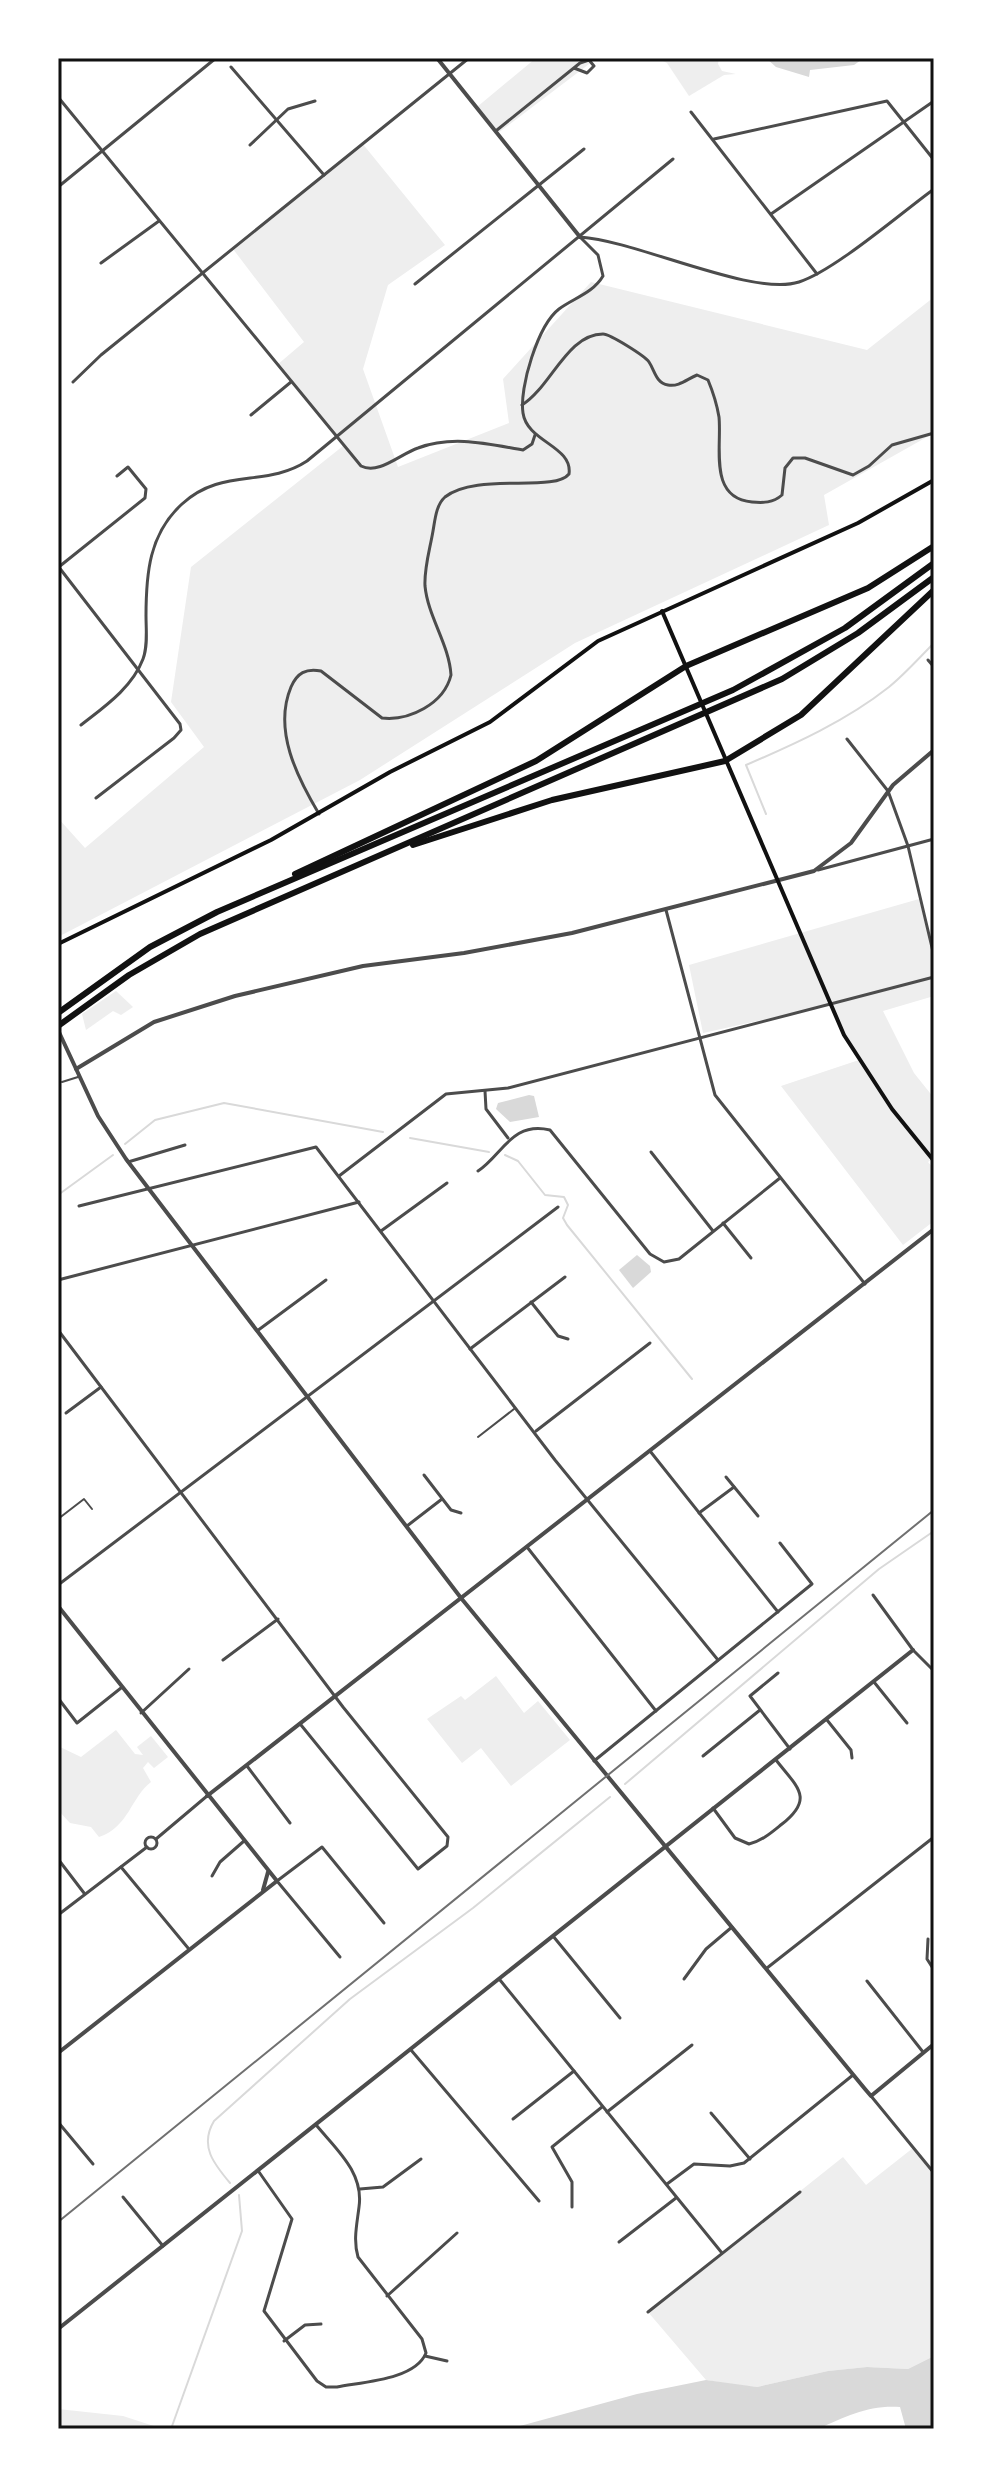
<svg xmlns="http://www.w3.org/2000/svg" width="992" height="2487" font-family="'Source Serif 4',serif">
<style>
.green{fill:#eee}
.water{fill:#d9d9d9}
.lines{fill:none;stroke-linecap:round;stroke-linejoin:round}
.stream{stroke:#d9d9d9;stroke-width:2}
.service{stroke:#4c4c4c;stroke-width:2}
.minor{stroke:#4c4c4c;stroke-width:3}
.tertiary{stroke:#4c4c4c;stroke-width:4}
.secondary{stroke:#111;stroke-width:4}
.motorway{stroke:#111;stroke-width:6}
.rail{stroke:#707070;stroke-width:2}
.neatline{fill:none;stroke:#111;stroke-width:3}
</style>
<rect width="100%" height="100%" fill="#fff"/>
<!-- green -->
<g class="green">
<polygon points="536,58 597,58 498,133 477,107"/>
<polygon points="657,58 719,58 718,64 722,71 736,74 724,75 689,96 667,63"/>
<polygon points="362,143 445,245 388,285 363,369 398,467 509,423 503,379 591,282 867,350 934,297 934,433 824,495 829,525 575,643 360,780 58,937 58,818 85,848 204,747 171,702 191,567 343,446 277,365 304,342 233,249"/>
<polygon points="919,899 934,957 934,996 883,1011 914,1073 934,1098 934,1157 928,1162 934,1169 934,1221 903,1245 781,1086 859,1060 830,1005 703,1033 689,965"/>
<polygon points="116,991 133,1007 121,1015 113,1011 86,1030 82,1014"/>
<polygon points="496,1676 524,1713 538,1701 570,1740 511,1786 481,1748 462,1763 427,1719 461,1696 465,1700"/>
<path d="M116,1730L135,1754L143,1755L137,1747L151,1736L168,1757L154,1768L148,1762L143,1768L151,1782C131,1797 129,1827 99,1837L91,1827L70,1823L58,1810V1746L81,1757Z"/>
<polygon points="913,2148 934,2173 934,2356 908,2369 867,2367 828,2371 757,2387 736,2385 706,2380 648,2312 843,2157 866,2185"/>
<polygon points="58,2409 123,2416 163,2429 58,2429"/>
</g>
<!-- water -->
<g class="water">
<polygon points="766,58 864,58 854,65 810,70 809,77 776,67"/>
<polygon points="529,1095 534,1096 539,1117 510,1122 496,1109 498,1103"/>
<polygon points="637,1255 650,1266 651,1272 633,1288 619,1270"/>
<path d="M934,2356V2429H906L900,2407C868,2405 847,2416 818,2429H509L637,2394L706,2380L757,2387L828,2371L867,2367L908,2369Z"/>
</g>
<g class="lines">
<!-- stream -->
<g class="stream">
<path d="M766,814L746,765C795,744 846,721 889,687C905,674 919,658 934,643"/>
<polyline points="410,1138 489,1152"/>
<polyline points="125,1144 155,1120 224,1103 383,1132"/>
<polyline points="505,1155 518,1161 545,1195 564,1197 568,1205 563,1218 567,1225 692,1379"/>
<polyline points="58,1195 113,1155"/>
<polyline points="625,1784 879,1569 934,1531"/>
<path d="M230,2183C214,2164 199,2146 214,2121L350,1999L473,1908L610,1797"/>
<polyline points="171,2429 242,2231 239,2195"/>
</g>
<!-- service -->
<g class="service">
<polyline points="62,1082 78,1077"/>
<polyline points="478,1437 514,1409"/>
<polyline points="58,1519 84,1499 92,1509"/>
</g>
<!-- minor -->
<g class="minor">
<polyline points="231,67 324,175"/>
<path d="M58,97L361,466C379,475 400,454 418,448C453,435 488,444 523,450L532,444L535,435"/>
<polyline points="691,112 817,274"/>
<polyline points="497,130 580,63 589,60 594,66 587,73 574,68"/>
<polyline points="714,139 887,101 934,160"/>
<polyline points="250,145 288,109 315,101"/>
<polyline points="58,187 216,58"/>
<polyline points="771,214 934,101"/>
<path d="M580,237C638,241 752,297 799,282C834,271 901,213 934,189"/>
<polyline points="101,263 159,221"/>
<polyline points="415,284 584,149"/>
<polyline points="73,382 101,355 469,58"/>
<path d="M522,405C551,387 567,334 603,334C610,334 645,356 649,362C655,371 656,383 668,385C679,387 687,379 697,375L708,380C713,392 717,405 719,417C722,447 708,498 752,502C763,503 773,503 782,495L785,468L793,458H805L853,475L869,466L892,445L934,433"/>
<polyline points="251,415 291,382"/>
<polyline points="58,471 59,470"/>
<polyline points="58,566 180,724 181,730 174,738 96,798"/>
<polyline points="60,566 145,498 146,489 128,467 117,476"/>
<polyline points="928,660 934,667"/>
<path d="M81,725C104,707 132,688 143,659C148,646 146,630 146,616C146,574 149,534 182,504C222,467 266,488 307,461L673,159"/>
<polyline points="847,739 888,791 908,846 934,956"/>
<path d="M319,814C297,777 273,730 291,687C297,673 306,668 321,671L382,718C409,721 444,704 451,675C449,644 428,617 425,586C424,568 430,549 433,531C435,520 436,505 445,497C476,472 554,493 569,474C573,446 527,442 523,413C519,388 538,325 559,309C574,298 593,293 603,276L598,255L580,237"/>
<polyline points="818,870 934,839"/>
<polyline points="666,910 715,1095 865,1284"/>
<polyline points="485,1091 486,1109 508,1138"/>
<polyline points="651,1152 713,1231"/>
<polyline points="128,1162 185,1145"/>
<path d="M478,1171C503,1154 512,1121 550,1130L650,1254L664,1262L679,1259L780,1178"/>
<polyline points="339,1176 446,1094 508,1088 934,977"/>
<polyline points="79,1206 316,1147 555,1460 718,1660"/>
<polyline points="723,1223 751,1258"/>
<polyline points="381,1231 447,1183"/>
<polyline points="58,1280 359,1202"/>
<polyline points="531,1302 558,1336 568,1339"/>
<polyline points="58,1330 343,1707 448,1837 447,1846 418,1869 301,1725"/>
<polyline points="257,1331 326,1280"/>
<polyline points="470,1349 565,1277"/>
<polyline points="66,1413 101,1387"/>
<polyline points="536,1431 650,1343"/>
<polyline points="650,1451 778,1612"/>
<polyline points="424,1475 451,1510 461,1513"/>
<polyline points="726,1477 758,1516"/>
<polyline points="699,1513 734,1487"/>
<polyline points="407,1526 442,1499"/>
<polyline points="527,1547 656,1711"/>
<polyline points="58,1585 558,1207"/>
<polyline points="873,1595 913,1650 934,1671"/>
<polyline points="223,1660 278,1619"/>
<polyline points="778,1673 750,1696 790,1749"/>
<polyline points="874,1682 907,1723"/>
<polyline points="58,1698 77,1723 121,1688"/>
<polyline points="141,1713 189,1669"/>
<polyline points="827,1720 851,1750 852,1758"/>
<polyline points="703,1756 760,1710"/>
<polyline points="594,1761 812,1584 780,1543"/>
<polyline points="247,1766 290,1823"/>
<path d="M713,1808L735,1838L749,1844C762,1841 772,1832 782,1824C815,1798 797,1787 776,1760"/>
<circle cx="151" cy="1843" r="6"/>
<polyline points="156,1839 207,1796"/>
<polyline points="58,1859 84,1893"/>
<polyline points="121,1867 188,1948"/>
<polyline points="212,1876 220,1862 244,1841"/>
<polyline points="58,1915 147,1847"/>
<polyline points="553,1936 620,2018"/>
<polyline points="928,1939 927,1959 934,1970"/>
<polyline points="340,1957 277,1881 322,1847 384,1923"/>
<polyline points="767,1968 934,1837"/>
<polyline points="684,1979 706,1949 732,1927"/>
<polyline points="500,1980 722,2253"/>
<polyline points="867,1981 923,2052"/>
<polyline points="411,2050 539,2201"/>
<polyline points="871,2096 934,2173"/>
<polyline points="607,2112 692,2045"/>
<polyline points="711,2113 750,2159"/>
<polyline points="513,2119 574,2071"/>
<polyline points="58,2122 93,2164"/>
<path d="M259,2172L292,2219L264,2311L317,2381L326,2387H337C362,2382 415,2380 426,2353L422,2339L358,2257C353,2240 357,2224 359,2207C364,2173 337,2150 317,2126"/>
<polyline points="667,2184 694,2164 730,2166 744,2163 853,2075"/>
<polyline points="360,2189 383,2187 421,2159"/>
<polyline points="123,2197 163,2246"/>
<polyline points="572,2207 572,2182 552,2147 602,2107"/>
<polyline points="619,2242 676,2198"/>
<polyline points="387,2296 457,2233"/>
<polyline points="648,2312 800,2192"/>
<polyline points="284,2341 305,2325 321,2324"/>
<polyline points="425,2356 447,2361"/>
</g>
<!-- tertiary -->
<g class="tertiary">
<polyline points="437,58 580,237"/>
<polyline points="58,1030 98,1116 126,1159 461,1598 865,2089 871,2096 934,2044"/>
<polyline points="76,1069 154,1022 235,996 363,966 464,953 572,933 814,871 851,843 893,785 934,750"/>
<polyline points="58,1606 277,1881 58,2053"/>
<polyline points="207,1796 934,1229"/>
<polyline points="263,1890 268,1872"/>
<polyline points="58,2329 913,1650"/>
</g>
<!-- secondary -->
<g class="secondary">
<polyline points="662,611 844,1035 892,1109 934,1161"/>
<polyline points="58,944 271,840 390,772 490,722 598,641 858,523 934,480"/>
</g>
<!-- motorway -->
<g class="motorway">
<polyline points="413,845 552,800 725,761 801,715 934,590"/>
<polyline points="295,874 536,761 686,666 868,588 934,546"/>
<polyline points="58,1013 150,947 217,912 733,690 845,628 934,563"/>
<polyline points="58,1026 129,975 200,934 782,679 858,633 934,577"/>
</g>
<!-- rail -->
<polyline class="rail" points="58,2222 934,1510"/>
</g>
<!-- border -->
<rect width="992" height="2487" fill="none" stroke="#ffffff" stroke-width="120"/>
<rect x="60" y="60" width="872" height="2367" class="neatline"/>
</svg>
